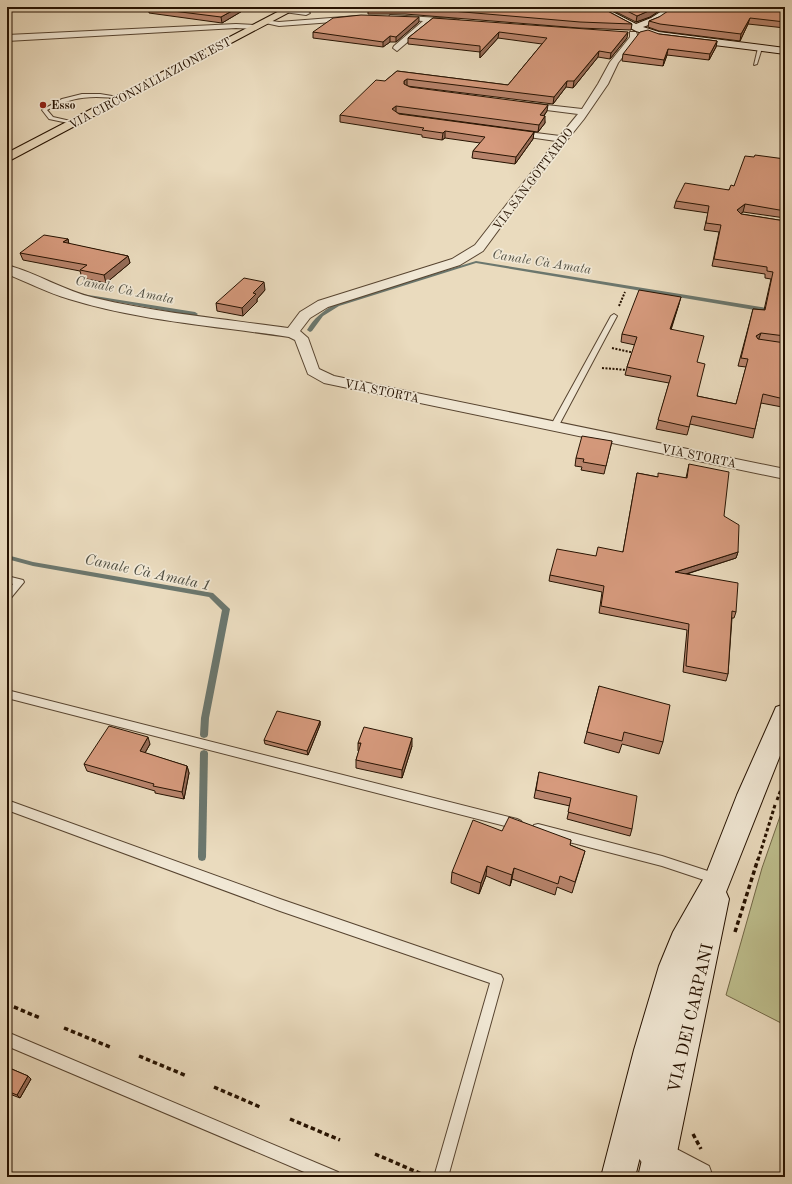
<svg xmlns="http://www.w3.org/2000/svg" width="792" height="1184" font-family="'Old Standard TT',serif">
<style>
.green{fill:#bdbe8d;stroke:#726847}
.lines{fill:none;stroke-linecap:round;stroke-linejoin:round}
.stream{fill:#6b776e;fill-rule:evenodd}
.lane-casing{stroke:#574430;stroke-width:2}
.street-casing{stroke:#574430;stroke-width:2}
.secondary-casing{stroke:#261201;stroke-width:2}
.primary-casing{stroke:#261201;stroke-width:2}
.path-far2{stroke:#261201;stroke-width:2;stroke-dasharray:2 1.5;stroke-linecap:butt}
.path-far1{stroke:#261201;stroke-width:3;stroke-dasharray:3.5 2.5;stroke-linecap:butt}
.path{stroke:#261201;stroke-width:3.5;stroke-dasharray:4.5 3;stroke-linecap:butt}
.lane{fill:#f1e8d5;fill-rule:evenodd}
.street{fill:#f1e8d5;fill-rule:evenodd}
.secondary{fill:#f1e8d5;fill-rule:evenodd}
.primary{fill:#eadbbe;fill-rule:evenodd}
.wall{fill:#b8846c;stroke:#261201}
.shaded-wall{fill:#966c58;stroke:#261201}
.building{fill:#d69a7d;stroke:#261201}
.poi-dot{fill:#8f2418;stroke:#f1e8d5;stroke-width:1.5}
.labels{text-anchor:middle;stroke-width:3.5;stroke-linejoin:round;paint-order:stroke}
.far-street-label{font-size:12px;fill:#261201;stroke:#f1e8d5}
.far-poi-label{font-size:12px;font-weight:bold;fill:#261201;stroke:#f1e8d5;text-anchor:start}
.far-water-label{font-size:13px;font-style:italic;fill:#4e4d41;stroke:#f1e8d5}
.water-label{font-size:15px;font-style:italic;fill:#4e4d41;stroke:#f1e8d5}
.near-street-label{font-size:17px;fill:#261201;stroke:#f1e8d5}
</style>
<rect width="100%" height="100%" fill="#eadbbe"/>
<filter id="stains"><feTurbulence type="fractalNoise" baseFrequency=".005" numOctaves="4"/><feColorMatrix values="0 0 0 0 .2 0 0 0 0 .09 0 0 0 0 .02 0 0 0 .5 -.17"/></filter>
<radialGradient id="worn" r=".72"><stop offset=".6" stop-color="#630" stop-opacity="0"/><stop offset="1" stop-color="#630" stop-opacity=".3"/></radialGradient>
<!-- green -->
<polygon class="green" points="785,802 785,1025 726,995 762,868"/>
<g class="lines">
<!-- stream -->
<g class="stream">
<path d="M476,261L785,311V315L476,263L339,306L323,316L312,331L310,332L307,330C314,318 323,311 335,304Z"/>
<polygon points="76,293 195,312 198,314 195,316 78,295 76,294"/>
<polygon points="7,555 33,562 213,593 230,609 209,718 208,735 207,737 204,738 201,737 200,735 201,718 222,610 209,597 33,566 7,559"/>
<polygon points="204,750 207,751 208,753 206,857 205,860 202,861 199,860 198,857 200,753 201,751"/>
</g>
<!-- lane casing -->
<g class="lane-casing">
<g id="lane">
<polygon points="760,47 762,48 757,64 754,65 758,48"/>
<path d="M82,94H100L124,98L122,99C93,95 73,96 47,110L53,117L75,122V124H73L49,119L42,110L62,99Z"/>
<polygon points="614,314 617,316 558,427 557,429 551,429 550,427 611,316"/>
<polygon points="7,576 23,580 24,582 10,599 7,600 7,591 13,584 7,582"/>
<polygon points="7,690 517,819 521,821 523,824 521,827 517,829 7,698"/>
<polygon points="7,800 280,899 501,975 503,979 448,1177 434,1177 490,983 280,911 7,810"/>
<polygon points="538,824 662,856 720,875 722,879 720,883 716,884 662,866 538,834 534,833 532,829 534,825"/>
<polygon points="7,1032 338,1172 340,1177 316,1177 7,1046"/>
</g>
</g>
<!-- street casing -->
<g class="street-casing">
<g id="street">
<path d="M258,7C270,7 301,6 310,13L306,15L262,9Z"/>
<polygon points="390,15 456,19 460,21 456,23 431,22 397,51 393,48 394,46 423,21 393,19 389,17"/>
<polygon points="357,16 360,16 360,20 279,26 261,22 265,20 279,22"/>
<polygon points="236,24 255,25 259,27 255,29 236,28 7,41 7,35"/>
<path d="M630,32H636L638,37L618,63L608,84L584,119L536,179L483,251L460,265L328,307L310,318L300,331L308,338L319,369L334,376L785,469V479L324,383L308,374L295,340L289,337C216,326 140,321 69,299C48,293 27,282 7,274V265C37,273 64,291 95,298C158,313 224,319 288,328L300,312L318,301L452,259L475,245L556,141L508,134L503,131L504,129L560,136L578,114L523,107L518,104L520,102L582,109L598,84L610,62L630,37Z"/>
<path d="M672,1009L682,1013L686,1023L662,1140L665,1143L709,1166L713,1177C701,1177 677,1180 666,1177C643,1169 631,1155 633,1131L658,1023L662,1013Z"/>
</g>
</g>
<!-- secondary casing -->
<g class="secondary-casing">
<g id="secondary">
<polygon points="591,7 603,7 636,24 651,18 668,7 679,7 657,22 643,27 659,32 785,48 785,54 658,38 636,31"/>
<polygon points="785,704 785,743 726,892 729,899 672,1177 638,1177 673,1024 635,1177 601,1177 634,1050 659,966 673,932 706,874 737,795 773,714 776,707"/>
</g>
</g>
<!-- primary casing -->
<g class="primary-casing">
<polygon id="primary" points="287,7 299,7 7,162 7,153"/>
</g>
<!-- path-far2 -->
<g class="path-far2">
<polyline points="619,306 625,292"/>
<polyline points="612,348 635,353"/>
<polyline points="602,368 627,370"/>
</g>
<!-- path-far1 -->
<g class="path-far1">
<polyline points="777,800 785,779"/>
<polyline points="758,860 775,805"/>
</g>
<!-- path -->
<g class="path">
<polyline points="735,932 758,859"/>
<polyline points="7,1004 40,1018"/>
<polyline points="64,1028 110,1047"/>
<polyline points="139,1056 187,1076"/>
<polyline points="214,1087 260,1107"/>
<polyline points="290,1119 340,1140"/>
<polyline points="693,1134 701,1149"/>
<polyline points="375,1154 424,1175"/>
</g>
<!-- lane -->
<use href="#lane" class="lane"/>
<!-- street -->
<use href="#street" class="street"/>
<!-- secondary -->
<use href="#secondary" class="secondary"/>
<!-- primary -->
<use href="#primary" class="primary"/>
</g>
<!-- wall -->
<g class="wall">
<polygon points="249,7 222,23 149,13 149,8"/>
<polygon points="368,7 600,7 632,24 631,30 579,28 405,14 368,14"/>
<polygon points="606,7 665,7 650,17 636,22"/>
<polygon points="785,7 785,28 748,24 740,41 659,31 648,27 649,21 659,17"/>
<polygon points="433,18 627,38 610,59 598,57 573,88 566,87 553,104 407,86 410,87 547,111 544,116 545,123 538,132 397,113 399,114 534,132 533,139 515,164 472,158 473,151 480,143 445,138 442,140 422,137 422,135 340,122 340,115 385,81 397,71 508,85 542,44 498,38 480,58 480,52 408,44 408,38"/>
<polygon points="419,22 396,42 390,42 383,47 313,38 313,32"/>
<polygon points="659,34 717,41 716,47 709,60 667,55 663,66 622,61 623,54"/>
<polygon points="754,157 785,159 785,218 743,212 740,214 741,214 785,221 785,396 782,407 761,403 755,429 753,438 690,424 687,435 656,429 669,383 625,375 627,367 635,345 621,342 622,334 679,304 671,330 697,362 697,396 736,404 746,367 738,366 751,317 753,309 764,310 771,279 765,278 765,274 712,266 719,232 704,230 708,213 674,208 676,201 729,190 734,186"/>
<polygon points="68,239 69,244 128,256 130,263 106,283 82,278 80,271 23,260 20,253"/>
<polygon points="265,290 257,299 257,302 243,316 217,311 216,303"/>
<polygon points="612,441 604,474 581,470 582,467 575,466 576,458"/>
<polygon points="689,464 724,516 738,552 736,558 687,574 736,612 734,618 732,618 728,674 726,681 683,672 687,630 599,613 602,592 549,581 550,575 596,556 623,552 637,473 658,477 686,478"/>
<polygon points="599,686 663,742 659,754 622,744 619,753 584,743"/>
<polygon points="320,721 320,725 308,755 265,744 264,740"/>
<polygon points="358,743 412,746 402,778 356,768 356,760 359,751 358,751"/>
<polygon points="150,744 145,753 187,766 189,773 184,799 155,793 155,791 87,771 84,764"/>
<polygon points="539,772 632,829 630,836 567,819 570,806 534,798"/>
<polygon points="502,831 571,840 570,845 585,851 572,893 557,887 555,895 512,879 510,886 486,876 479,894 451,883 452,872"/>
<polygon points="7,1067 28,1076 31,1079 20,1098 7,1093"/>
</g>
<!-- shaded-wall -->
<g class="shaded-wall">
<polygon points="239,7 249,7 222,23 221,17"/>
<polygon points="657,7 665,7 650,17 636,22 637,16"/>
<polygon points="419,17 419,22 396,42 396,37"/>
<polygon points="750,18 748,24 740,41 741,34"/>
<polygon points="499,32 498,38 480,58 480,52"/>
<polygon points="628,32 627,38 610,59 611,53"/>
<polygon points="390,36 390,42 383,47 383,42"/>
<polygon points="717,41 716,47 709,60 710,54"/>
<polygon points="668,49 667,55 663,66 664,60"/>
<polygon points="599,51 598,57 573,88 574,81"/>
<polygon points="407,79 407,86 404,88 404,81"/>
<polygon points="567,81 566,87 553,104 554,97"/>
<polygon points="548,105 547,111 539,122 540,115"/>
<polygon points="396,106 396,113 392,109"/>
<polygon points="545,116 545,123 538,132 539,125"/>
<polygon points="445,131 445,138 442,140 443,133"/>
<polygon points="534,132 533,139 515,164 516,157"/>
<polygon points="745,204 743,212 736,217 737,210"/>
<polygon points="68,239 69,246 63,242"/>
<polygon points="128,256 130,263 106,283 104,275"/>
<polygon points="264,282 265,290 257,299 257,302 243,316 242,308 253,293"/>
<polygon points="681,297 679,304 668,337 670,329"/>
<polygon points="761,333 758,341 756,336"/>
<polygon points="738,552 736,558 673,578 675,572"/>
<polygon points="320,721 320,725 308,755 307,751"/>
<polygon points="148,737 150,744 142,758 140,751"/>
<polygon points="412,738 412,746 402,778 402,770"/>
<polygon points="187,766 189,773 184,799 182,792"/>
<polygon points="487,866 486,876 479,894 481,883"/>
<polygon points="514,868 512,879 510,886 512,875"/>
<polygon points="28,1076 31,1079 20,1098 17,1095"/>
</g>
<!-- building -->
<g class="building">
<polygon points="151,7 239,7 221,17 149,8"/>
<polygon points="368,7 600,7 632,24 580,22 405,7"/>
<polygon points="619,7 657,7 651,10 637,16"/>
<polygon points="674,7 785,7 785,22 750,18 741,34 660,24 649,21 659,17"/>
<polygon points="361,15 419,17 396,37 390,36 383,42 313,32 333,18"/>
<polygon points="433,18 628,32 611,53 599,51 574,81 567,81 554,97 407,79 404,81 404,84 410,87 548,105 540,115 545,116 539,125 396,106 392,109 399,114 534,132 516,157 473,151 485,137 445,131 443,133 422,130 424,128 340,115 376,80 385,81 397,71 508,85 547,38 499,32 480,52 480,46 408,38"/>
<polygon points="648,30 659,34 717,41 710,54 668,49 664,60 623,54 640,32"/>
<polygon points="755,155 785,159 785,211 745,204 737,210 741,214 785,221 785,336 761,333 756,336 758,339 785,343 785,396 784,399 763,394 755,429 692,416 689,427 658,420 671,376 627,367 637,337 622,334 639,290 681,297 670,329 704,336 697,362 705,364 697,396 736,404 748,359 741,358 753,309 765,310 773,272 767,271 767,267 714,259 721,225 706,223 709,206 676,201 685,183 729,190 731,185 734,186 745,156 754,157"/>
<polygon points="44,235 68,239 63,242 128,256 104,275 80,270 87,265 20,253"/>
<polygon points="244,278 264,282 253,293 256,294 242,308 216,303"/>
<polygon points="582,436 612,441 606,466 583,462 584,459 576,458"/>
<polygon points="689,464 729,472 724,516 739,525 738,552 675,572 738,583 736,612 732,611 728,674 686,666 689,624 601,606 604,586 550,575 557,549 596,556 598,547 623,552 637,473 658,477 658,473 687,478"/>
<polygon points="599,686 670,705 663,742 624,732 622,741 587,732"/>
<polygon points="277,711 320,721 307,751 264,740"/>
<polygon points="109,726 148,737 140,751 187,766 182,792 153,786 154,784 84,764"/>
<polygon points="364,727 412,738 402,770 356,760 361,743 358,743"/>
<polygon points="539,772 637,796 632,829 568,812 571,798 536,790"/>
<polygon points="509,817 571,840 570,845 585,851 575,882 560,876 558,884 514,868 512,875 487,866 481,883 452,872 473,820 502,831"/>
<polygon points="7,1067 28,1076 17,1095 7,1091"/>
</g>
<!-- markers -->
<circle class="poi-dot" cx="43" cy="105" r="4"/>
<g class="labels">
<!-- far-street labels -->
<g class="far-street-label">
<text transform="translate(150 83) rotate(-28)" y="4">VIA CIRCONVALLAZIONE EST</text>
<text transform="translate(533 179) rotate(-53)" y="4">VIA SAN GOTTARDO</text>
<text transform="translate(382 391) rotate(12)" y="4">VIA STORTA</text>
<text transform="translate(699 456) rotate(12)" y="4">VIA STORTA</text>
</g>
<!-- far-poi labels -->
<g class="far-poi-label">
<text x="51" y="109">Esso</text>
</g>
<!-- far-water labels -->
<g class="far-water-label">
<text transform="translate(542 261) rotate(9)" y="5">Canale Cà Amata</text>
<text transform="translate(125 289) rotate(11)" y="5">Canale Cà Amata</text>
</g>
<!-- water labels -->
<g class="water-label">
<text transform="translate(148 572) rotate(12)" y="5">Canale Cà Amata 1</text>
</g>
<!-- near-street labels -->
<g class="near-street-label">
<text transform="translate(690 1018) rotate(-77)" y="6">VIA DEI CARPANI</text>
</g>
</g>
<!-- margin -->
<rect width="792" height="1184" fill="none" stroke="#eadbbe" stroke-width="24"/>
<rect x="8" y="8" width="776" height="1168" fill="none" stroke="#261201" stroke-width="2"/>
<rect x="12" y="12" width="768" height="1160" fill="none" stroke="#261201"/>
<rect width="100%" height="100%" filter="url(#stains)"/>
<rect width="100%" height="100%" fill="url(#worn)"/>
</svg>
